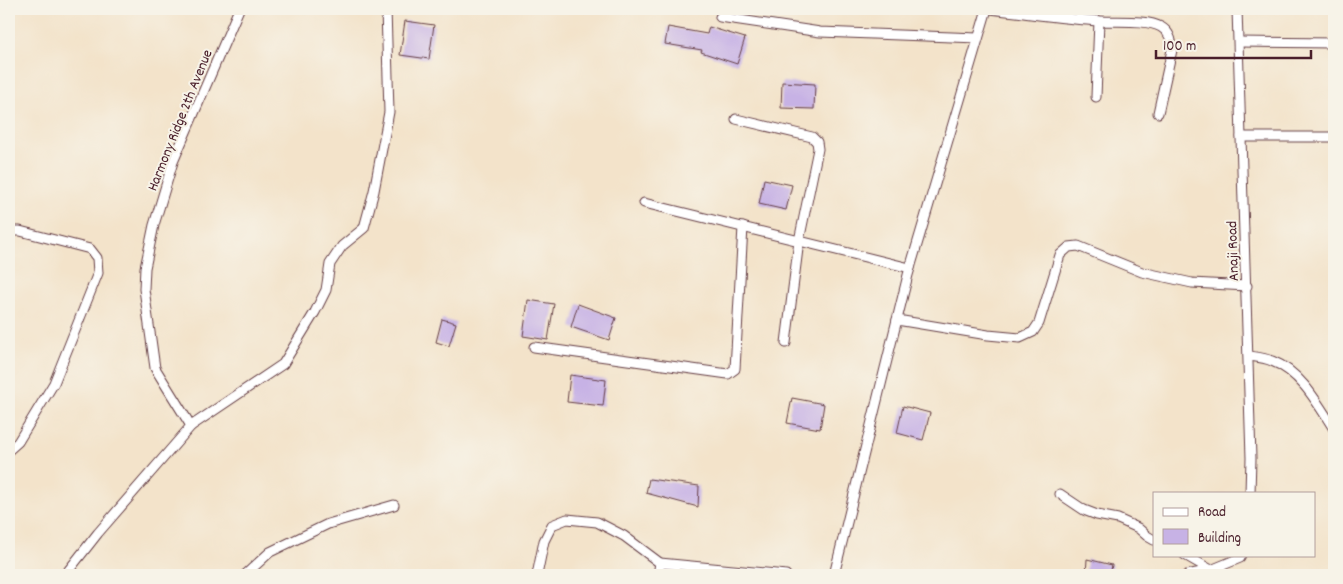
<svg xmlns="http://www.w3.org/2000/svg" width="1343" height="584" font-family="Dekko,sans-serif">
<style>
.building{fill:#c7b2e5}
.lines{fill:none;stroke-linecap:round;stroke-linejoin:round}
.street-casing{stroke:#633c43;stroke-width:11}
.street{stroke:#fff;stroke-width:9}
.labels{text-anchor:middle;stroke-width:4;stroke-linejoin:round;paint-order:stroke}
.street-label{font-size:15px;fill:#4a1f2b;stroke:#f7f3e8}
</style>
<rect width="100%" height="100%" fill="#f7f3e8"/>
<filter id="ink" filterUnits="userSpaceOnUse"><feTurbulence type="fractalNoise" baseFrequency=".02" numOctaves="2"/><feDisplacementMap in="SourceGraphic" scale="10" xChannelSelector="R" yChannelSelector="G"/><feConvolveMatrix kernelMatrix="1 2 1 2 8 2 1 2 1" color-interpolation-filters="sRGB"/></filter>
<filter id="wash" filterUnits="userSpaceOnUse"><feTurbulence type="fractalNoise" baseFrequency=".0096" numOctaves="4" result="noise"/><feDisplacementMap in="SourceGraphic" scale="20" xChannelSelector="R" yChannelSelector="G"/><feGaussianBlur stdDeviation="1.12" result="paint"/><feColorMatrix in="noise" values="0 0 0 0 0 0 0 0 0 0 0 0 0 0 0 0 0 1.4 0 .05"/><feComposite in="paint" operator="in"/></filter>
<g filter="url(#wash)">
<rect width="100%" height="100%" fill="#f3e3ca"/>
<g id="blocks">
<!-- building -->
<g class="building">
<polygon points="405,21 434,25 429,59 400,55"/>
<polygon points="668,27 707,34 709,27 745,38 737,64 701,52 702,50 665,44"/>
<polygon points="782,82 815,84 814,109 781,108"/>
<polygon points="764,179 792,185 786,210 759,204"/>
<polygon points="528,300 554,304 548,340 523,336"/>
<polygon points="578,304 616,318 609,340 571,327"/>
<polygon points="442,319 456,323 449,346 436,342"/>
<polygon points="570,375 606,380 603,406 567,402"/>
<polygon points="792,398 824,404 820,429 787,423"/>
<polygon points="903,406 930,413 923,440 897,433"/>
<polygon points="649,479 699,486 698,507 646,493"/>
<polygon points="1087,559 1112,565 1110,575 1086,575"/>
</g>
</g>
</g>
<g filter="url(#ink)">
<use href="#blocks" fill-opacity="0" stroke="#633c43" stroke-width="1"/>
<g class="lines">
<!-- street casing -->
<g class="street-casing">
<g id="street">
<path d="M990,9C1027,13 1064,19 1101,21C1117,22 1147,19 1161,27C1170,32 1172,41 1172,50L1158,113"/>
<polyline points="1237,9 1251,458 1250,493"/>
<polyline points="720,17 820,32 978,38"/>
<polyline points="1239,42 1334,43"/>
<polyline points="1096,97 1099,21"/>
<polyline points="736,119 812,137 817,142 818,149 799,241 786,343"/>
<polyline points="1241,137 1334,137"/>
<polyline points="644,203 910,268"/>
<polyline points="9,231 20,231 90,249 97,258 98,273 54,383 18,442 9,450"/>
<polyline points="897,320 988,335 1020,338 1033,332 1039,323 1060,255 1069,247 1078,246 1142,272 1192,283 1247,286"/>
<polyline points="534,347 728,374 735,369 743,227"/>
<path d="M1249,356C1256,357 1265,358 1272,361C1301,372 1318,404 1334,429"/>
<polyline points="191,426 283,364 315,312 326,290 330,264 342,246 364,228 374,191 389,112 386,9"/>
<polyline points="1060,494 1084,510 1097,515 1118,519 1138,528 1147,536 1154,540"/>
<polyline points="1185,555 1211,570"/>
<polyline points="65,575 98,533 191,426 155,368 144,289 145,268 154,225 173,162 239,9"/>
<polyline points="245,575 270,552 328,524 394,505"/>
<polyline points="537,575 544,541 552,525 567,519 597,522 624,536 660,563"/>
<polyline points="658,575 660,563 786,575"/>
<polyline points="834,575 908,275 987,9"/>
<polyline points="1187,575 1211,570 1240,558 1241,555"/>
</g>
</g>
<!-- street -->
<use href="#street" class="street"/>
</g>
</g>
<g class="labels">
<!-- street labels -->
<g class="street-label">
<text transform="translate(179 120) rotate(-68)" y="5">Harmony Ridge 2th Avenue</text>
<text transform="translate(1232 251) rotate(-92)" y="5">Anaji Road</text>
</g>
</g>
<!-- margin -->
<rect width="1343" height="584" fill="none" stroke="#f7f3e8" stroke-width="30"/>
<!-- legend -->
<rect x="1153" y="492" width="162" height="65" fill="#f7f3e8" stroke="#b29e9c"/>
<rect x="1163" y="508" width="25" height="8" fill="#ffffff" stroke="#b29e9c"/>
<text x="1198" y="516" font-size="15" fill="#4a1f2b">Road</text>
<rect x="1163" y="529" width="25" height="15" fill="#c7b2e5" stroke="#b29e9c"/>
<text x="1198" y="542" font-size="15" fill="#4a1f2b">Building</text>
<!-- scale -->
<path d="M1156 50v8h155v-8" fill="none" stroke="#4a1f2b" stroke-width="2.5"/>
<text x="1163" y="50" font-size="15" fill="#4a1f2b" stroke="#f7f3e8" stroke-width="4" paint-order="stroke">100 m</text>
</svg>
